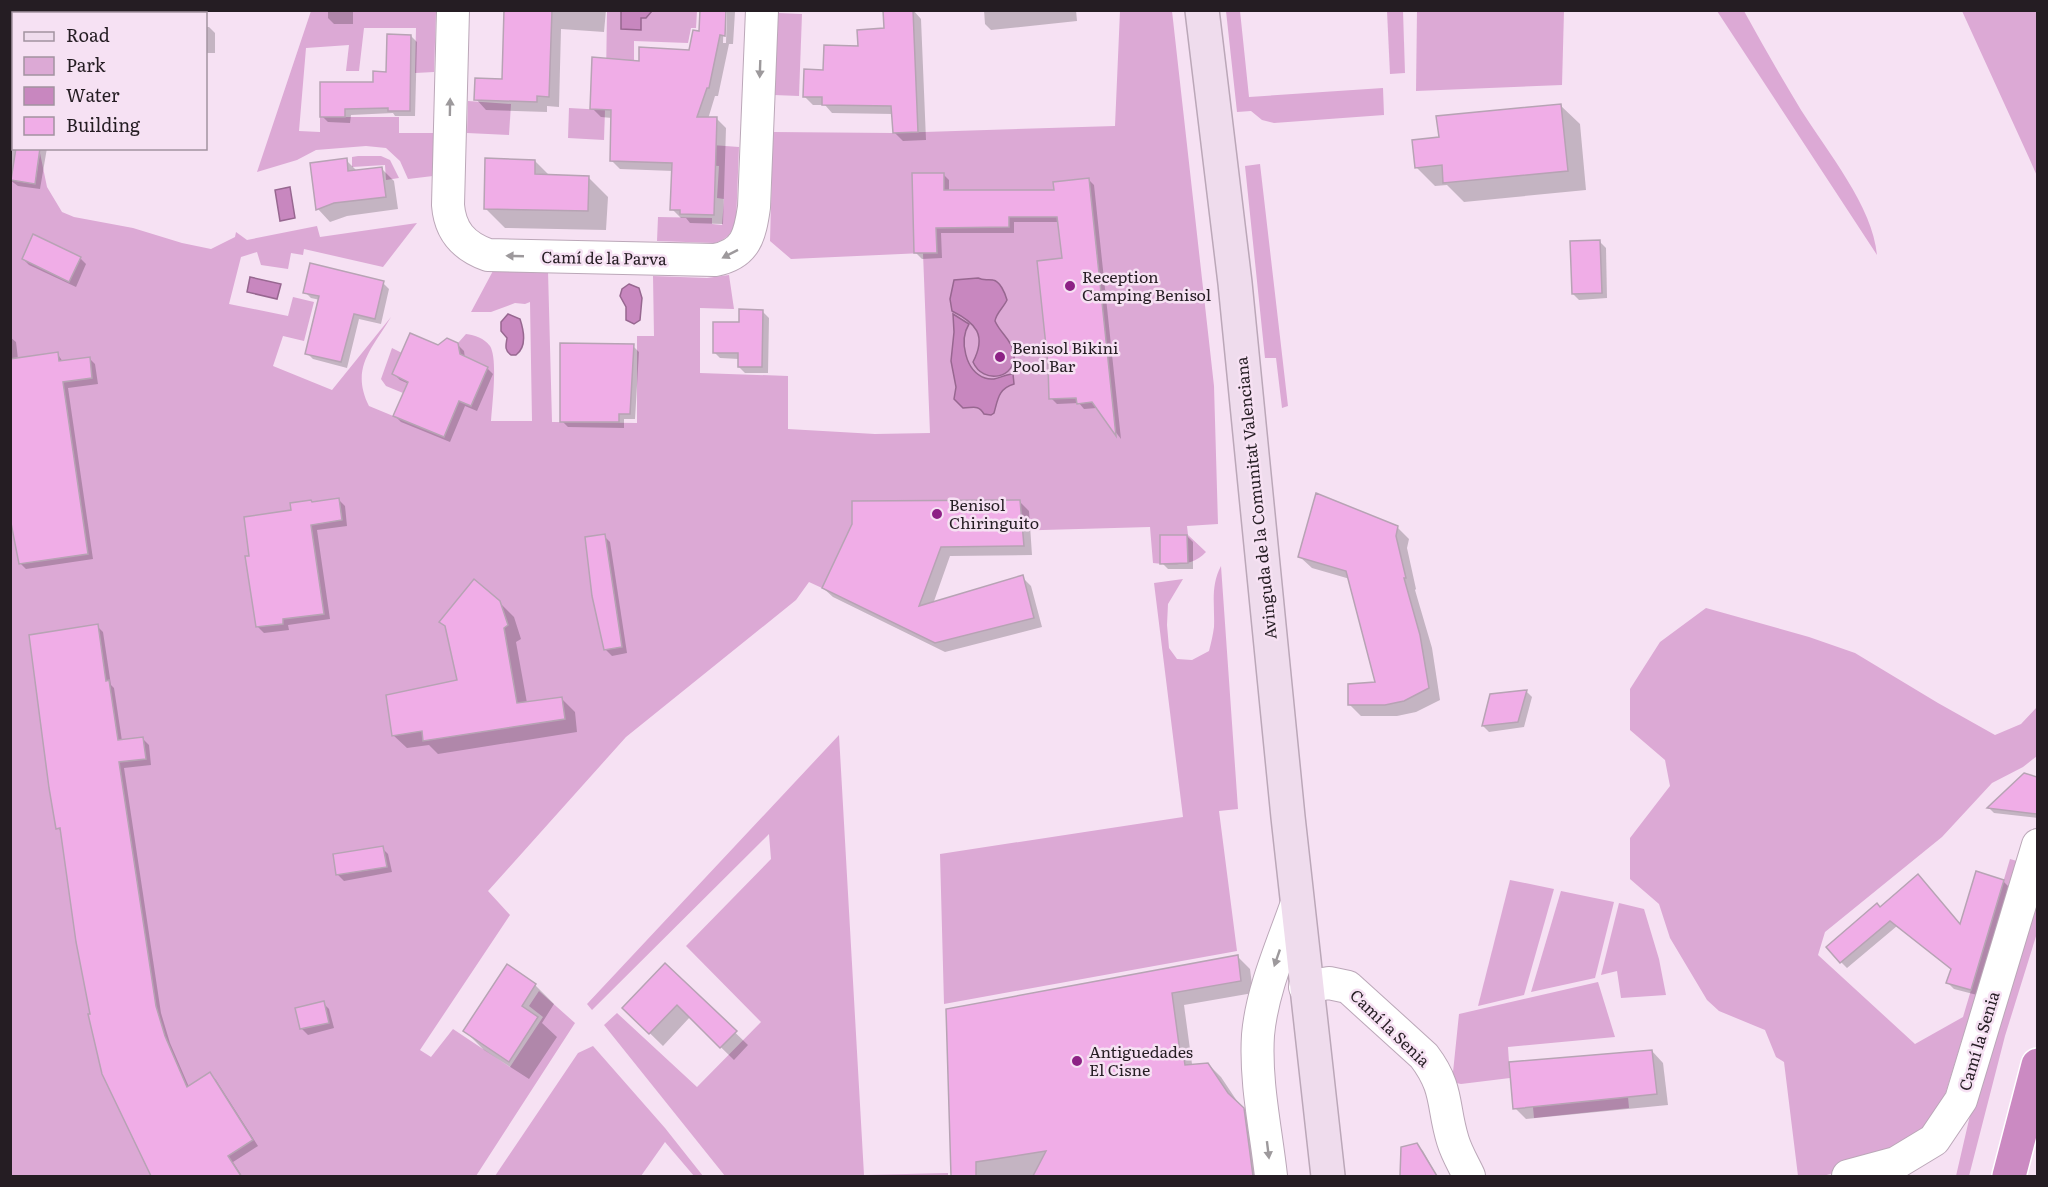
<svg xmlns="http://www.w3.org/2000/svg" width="2048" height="1187" font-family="Literata,serif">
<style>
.green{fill:#dca9d5}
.water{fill:#c887bf;stroke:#976790;stroke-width:1.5}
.shadow{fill:#0003;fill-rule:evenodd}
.building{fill:#f0ade7;stroke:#b7a3b4;stroke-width:1.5}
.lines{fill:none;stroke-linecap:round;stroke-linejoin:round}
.street-casing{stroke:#bba7b8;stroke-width:34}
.secondary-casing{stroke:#bba7b8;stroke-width:36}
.highway-casing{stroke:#fff;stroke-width:36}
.street{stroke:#fff;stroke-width:32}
.secondary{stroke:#efdced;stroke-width:33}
.highway{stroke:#cb8ac2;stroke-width:33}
.oneway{fill:#9d999c}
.poi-dot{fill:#8d2185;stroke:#f6e1f3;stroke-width:2}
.labels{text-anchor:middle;stroke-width:5;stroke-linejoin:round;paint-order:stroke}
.street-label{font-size:16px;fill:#251d23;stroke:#f6e1f3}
.poi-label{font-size:16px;fill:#251d23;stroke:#f6e1f3;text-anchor:start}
</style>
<rect width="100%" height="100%" fill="#f6e1f3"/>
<!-- green -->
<g class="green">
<polygon points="311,11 436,11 434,72 415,73 416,28 364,28 359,71 346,71 349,45 306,48 299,131 320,132 320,117 399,117 399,133 433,133 433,176 408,179 400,161 386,148 366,146 316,150 297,160 257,172"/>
<polygon points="607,11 697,11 696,28 691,28 688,43 634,41 634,79 606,79"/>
<path d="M1120,11H1172L1214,386L1218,524L1187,526L1188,535L1206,552C1193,567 1171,565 1153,563L1150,527L971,532L970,547L939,539L847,534L822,588L809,582L796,600L626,737L488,891L510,915L420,1050L431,1057L453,1029L510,1067L543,1017L529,1006L539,991L575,1023L476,1176H11L10,180L35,184L40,153L47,187L62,212L74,217L133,228L182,243L211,249L235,237L236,232L247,240L317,226L320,237L417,223L383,267L304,249L303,255L291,253L288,269L261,265L257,252L241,257L229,304L288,316L293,297L314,302L304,341L283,336L273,366L332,390L391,317C372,349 350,368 369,406L444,437L459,401L471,406L488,367L460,356L458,343L466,334C475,335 484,338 490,346C498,359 492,405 491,421H532L530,302L525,304L515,303L491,312H471L494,269L548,271L552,422L637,423V336H654L653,276L707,278L729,275L734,309L700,308V373L788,376V429L875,434L930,433L923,253L791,259L770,241L773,132L893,133L1115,126Z"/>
<polygon points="1226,11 1240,11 1249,97 1383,88 1384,115 1274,123 1262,120 1251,111 1237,112"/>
<polygon points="1387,11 1403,11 1405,73 1390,74"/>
<polygon points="1417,11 1564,11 1562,85 1416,91"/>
<path d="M1717,11H1744C1762,44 1781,77 1801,110C1827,151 1873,207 1877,255Z"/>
<polygon points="1962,11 2037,11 2037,176 2030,160"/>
<polygon points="778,13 802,14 799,96 774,95"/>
<polygon points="468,101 511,104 509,135 467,133"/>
<polygon points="569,108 605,110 604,140 568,138"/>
<path d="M657,141L739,147L736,223C731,234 727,239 715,243L657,241L658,217L712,218V224L722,225L724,199L717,198L719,166L655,161Z"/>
<polygon points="358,156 381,156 390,160 399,178 386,180 385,165 352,167 352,157"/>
<polygon points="1260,164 1288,406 1282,408 1276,358 1265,358 1245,166"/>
<polygon points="392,348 402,353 392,374 408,382 403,393 386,386 381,379"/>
<path d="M1221,566L1238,809L1219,811L1237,951L944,1004L940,854L1183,817L1154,583L1183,579L1168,604L1167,625L1169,648L1177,659L1192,660L1209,651C1211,643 1213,635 1214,627C1215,605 1210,587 1221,566Z"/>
<polygon points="1706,608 1809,637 1855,653 1938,703 1995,735 2021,724 2037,707 2037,756 2023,767 1992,783 1942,837 1825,932 1818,955 1915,1044 1963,1017 2010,859 2017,861 1937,1121 1925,1135 1855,1167 1823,1176 1798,1176 1784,1062 1776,1057 1765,1030 1719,1011 1707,1000 1670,938 1659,904 1630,879 1630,838 1670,786 1665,760 1630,730 1630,689 1660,642"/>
<polygon points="839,735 864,1175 948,1173 948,1176 725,1176 604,1025 617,1013 697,1087 761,1022 686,946 771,859 769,834 592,1010 587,1004"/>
<polygon points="2037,875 2037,933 2005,1036 1969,1176 1956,1176 1986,1046"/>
<polygon points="1510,880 1554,889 1524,995 1478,1006"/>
<polygon points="1561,891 1614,902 1595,978 1531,992"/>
<polygon points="1619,903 1644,909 1659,959 1666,995 1621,998 1617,971 1601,975"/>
<polygon points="1598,982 1615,1037 1508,1047 1510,1078 1461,1084 1452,1082 1459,1014"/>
<polygon points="593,1046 665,1128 703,1176 694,1176 665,1142 641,1176 495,1176 578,1053"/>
<polygon points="1628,1097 1629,1108 1534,1118 1533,1107"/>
</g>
<!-- water -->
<g class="water">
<polygon points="621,11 622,10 652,11 646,18 641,18 641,30 621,29"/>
<polygon points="290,187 295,218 280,221 275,190"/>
<polygon points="250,277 281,284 277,299 247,292"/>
<path d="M978,278C984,281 987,279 993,280C1000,281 1005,293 1007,300C1004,307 996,313 995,321C1000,333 1012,340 1014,353C1017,379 983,385 973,362C987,335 976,323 952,311L950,299L954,280Z"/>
<polygon points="629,284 639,288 642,298 640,320 634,324 626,320 626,307 620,296 622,289"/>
<path d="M508,314L520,319C524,331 527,347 516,355H511C504,350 506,345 507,338L501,331V322Z"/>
<path d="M953,314L969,324C959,340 965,371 985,378C996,382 1003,374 1013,374L1014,384C998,389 998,399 994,413L991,415L984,414C978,404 973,408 963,408L954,399L956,387L951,361L954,332Z"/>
</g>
<!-- shadow -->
<g class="shadow">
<polygon points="328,10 353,10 353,24 334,24 328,18"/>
<polygon points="506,10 606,10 604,32 561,29 559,107 547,106 547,112 486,110 476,99 503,81"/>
<path d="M701,10H753V12H735L733,44H729L718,96H715L708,119H717L726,128L723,224L690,223L686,218H681L672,209L673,171L620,169L611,160L612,118L601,117L592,108L640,63L690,52L701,33ZM724,11H727L726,43H723Z"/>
<polygon points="913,10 921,19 926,140 903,141 894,132 893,114 832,113 825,105 813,105 804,96 824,71"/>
<polygon points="984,10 1076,10 1077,21 991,30 985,24"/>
<polygon points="206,27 209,27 215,33 215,53 206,53"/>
<polygon points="411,36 417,42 415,116 395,116 393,113 351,115 350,123 328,122 322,116 374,84 387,73"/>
<polygon points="10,77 12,79 11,96 14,96 14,148 47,148 40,189 18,186 10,180"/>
<polygon points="1560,105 1580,124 1586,190 1464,202 1447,185 1435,186 1416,167 1440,139"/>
<polygon points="346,160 357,171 381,168 394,181 398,209 347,216 330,222 318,209 312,164"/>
<polygon points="535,161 550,176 589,178 608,197 606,230 505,228 486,209"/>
<polygon points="943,174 949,180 949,191 1056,191 1088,179 1094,185 1121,439 1097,408 1084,409 1079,403 1057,404 1051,398 1063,260 1059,222 1014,222 1014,233 941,233 942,258 922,259 916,253"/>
<polygon points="1600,242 1606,248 1607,298 1579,300 1573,294"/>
<polygon points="80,258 86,264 76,287 29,265 23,259"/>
<polygon points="383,283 389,289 381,324 359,319 347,368 313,359 307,353 320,300 311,298 305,292"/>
<polygon points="763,312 769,318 768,373 745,373 739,367 739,359 720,358 714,352 740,324"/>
<polygon points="10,337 16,342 18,359 57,353 63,362 89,358 95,364 98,384 68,388 93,559 26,569 20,563 10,500"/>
<polygon points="458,345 464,351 465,358 487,368 493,374 477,411 465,406 450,442 401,422 395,416 409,384 400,380 394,374 438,347"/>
<polygon points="633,346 639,352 635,419 624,419 624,428 568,427 562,421"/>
<polygon points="339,500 345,506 347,526 317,530 330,619 288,625 289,630 264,633 258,627 251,557 293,511 313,504"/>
<polygon points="1020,502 1029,511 1032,555 950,556 933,604 1022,577 1031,586 1042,627 945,652 833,597 823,588"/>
<polygon points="1397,527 1409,539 1407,548 1416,589 1415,590 1432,648 1440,700 1416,712 1397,716 1361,716 1349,704 1377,683 1350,579 1312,568 1300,557"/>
<polygon points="604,536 610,542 627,653 612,656 606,650"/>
<polygon points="1187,536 1193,542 1193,569 1168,569 1162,563"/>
<polygon points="500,603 514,617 521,639 516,642 527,703 562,699 575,712 577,732 438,754 429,745 407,748 393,735 458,681"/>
<polygon points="97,626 103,632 111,685 114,688 122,741 143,739 149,745 151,765 124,768 161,1013 170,1043 189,1087 210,1074 216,1080 258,1146 233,1162 242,1176 154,1176 142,1155 62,832 58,828"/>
<polygon points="1526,691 1532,697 1524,727 1489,732 1483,726"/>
<polygon points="2025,774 2038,779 2038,818 1994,813 1989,808"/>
<polygon points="382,848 388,854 392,872 344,881 338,875 335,855"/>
<polygon points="2003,881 2009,887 1977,995 1954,989 1948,983 1952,969 1897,926 1847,968 1841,962 1880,908 1961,926"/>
<polygon points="1237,956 1250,969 1253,993 1184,1005 1192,1064 1194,1066 1208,1064 1221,1077 1241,1107 1256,1122 1263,1176 952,1176 948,1011"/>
<polygon points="665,965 748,1045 734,1060 690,1017 663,1046 624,1008"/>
<polygon points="508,966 535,985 554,1004 542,1023 557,1037 529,1079 484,1050 465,1031"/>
<polygon points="323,1003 329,1009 334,1028 308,1035 302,1029"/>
<polygon points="1652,1051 1663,1063 1668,1105 1526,1119 1515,1108"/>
<polygon points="1416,1145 1423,1151 1437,1176 1402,1176 1402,1148"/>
</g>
<!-- building -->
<g class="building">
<polygon points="504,10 552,10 549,97 537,96 537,102 474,100 475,78 502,79"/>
<polygon points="700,10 726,10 725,36 720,35 709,88 707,88 697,117 717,117 714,215 680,214 680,210 670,210 672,163 610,161 611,110 590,109 592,57 639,61 639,47 689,50 693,30 699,31"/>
<polygon points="883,10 913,10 918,132 893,133 891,106 822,105 822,97 803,97 804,69 823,70 824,45 858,46 857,30 884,28"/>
<polygon points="387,34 411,35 410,111 388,111 388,108 345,109 345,117 320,117 320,82 373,82 373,71 386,72"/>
<polygon points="1561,104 1568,171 1443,183 1442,165 1415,168 1412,140 1439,137 1436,116"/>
<polygon points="16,148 40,148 35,184 11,180"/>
<polygon points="347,158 348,171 382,167 386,197 334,203 316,210 310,163"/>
<polygon points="485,158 535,160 535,174 589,176 588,211 484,209"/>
<polygon points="912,173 944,173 944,190 1054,190 1053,182 1089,178 1116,436 1092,402 1077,404 1076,398 1049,399 1048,365 1037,261 1062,258 1057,217 1009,217 1009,227 936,228 937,253 914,253"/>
<polygon points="33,234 81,257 69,282 22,259"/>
<polygon points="1600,240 1602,293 1572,294 1570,241"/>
<polygon points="310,263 384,281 375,319 354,314 341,362 305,354 319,296 303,293"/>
<polygon points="739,309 763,310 762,367 738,367 738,353 713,353 713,322 739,322"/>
<polygon points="410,333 438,345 447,338 458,343 460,354 488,367 471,406 459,401 444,437 393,416 408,382 392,374"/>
<polygon points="560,343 634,344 630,414 619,414 619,422 560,422"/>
<polygon points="58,352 59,361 90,357 92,378 63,382 88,554 19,564 10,518 10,359"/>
<polygon points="1316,493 1398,526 1396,536 1406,578 1404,578 1420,635 1429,688 1404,701 1385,705 1348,705 1348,684 1375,682 1346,571 1298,557"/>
<polygon points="339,498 342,520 311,525 324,614 283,619 283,624 256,627 245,556 249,556 244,517 291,510 290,503 311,500 312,502"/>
<polygon points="1020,500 1024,546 941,547 919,606 1023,575 1034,618 935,643 822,588 852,524 852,501"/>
<polygon points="605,534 622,647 604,650 592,596 585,537"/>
<polygon points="1160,535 1187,535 1188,563 1160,564"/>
<polygon points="474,579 500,601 508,625 504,628 517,703 562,697 565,719 423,741 422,731 392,736 386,695 457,680 445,626 439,622"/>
<polygon points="98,624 106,681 109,680 118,740 143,737 146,759 119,762 156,1006 165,1036 187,1087 210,1072 253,1140 228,1156 241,1176 151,1176 102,1074 88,1014 90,1014 76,942 60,828 56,829 49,788 29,635"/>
<polygon points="1527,690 1518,722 1482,726 1490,694"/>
<polygon points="2024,773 2037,777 2037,814 1987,808"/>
<polygon points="383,846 387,867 336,875 333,854"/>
<polygon points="1976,871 2004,880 1971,990 1946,983 1951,969 1890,921 1840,963 1826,947 1877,903 1880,907 1918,874 1960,924"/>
<polygon points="1238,955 1241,981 1172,993 1180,1052 1183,1052 1185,1065 1208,1063 1228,1093 1244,1108 1253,1176 1033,1176 1046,1151 976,1162 976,1176 951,1176 946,1009"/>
<polygon points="665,963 737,1031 720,1048 677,1005 649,1034 622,1008"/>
<polygon points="507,964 536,984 522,1006 538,1017 509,1062 463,1031"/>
<polygon points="324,1001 329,1023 300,1029 295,1008"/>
<polygon points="1652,1050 1657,1094 1513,1109 1509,1062"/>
<polygon points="1417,1143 1437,1176 1400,1176 1401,1147"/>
</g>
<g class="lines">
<!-- street casing -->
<g class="street-casing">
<g id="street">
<path d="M453,10L448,205C450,231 463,246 488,255L715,260C746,254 750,235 754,207L762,10"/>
<path d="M1305,987L1329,983L1348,987L1424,1056C1449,1089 1442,1106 1453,1141C1457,1154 1464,1165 1469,1176"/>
<path d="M1271,1176C1266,1130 1255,1082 1258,1035C1262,990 1282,946 1297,903"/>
<polyline points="1848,1176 1896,1163 1934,1140 1961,1100 2038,845"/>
</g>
</g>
<!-- secondary casing -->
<g class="secondary-casing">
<polyline id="secondary" points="1202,10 1235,283 1288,817 1328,1176"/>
</g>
<!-- highway casing -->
<g class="highway-casing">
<polyline id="highway" points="2009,1176 2038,1065"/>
</g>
<!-- street -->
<use href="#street" class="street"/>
<!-- secondary -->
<use href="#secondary" class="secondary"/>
<!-- highway -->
<use href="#highway" class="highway"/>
</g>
<!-- one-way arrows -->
<defs><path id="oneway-solid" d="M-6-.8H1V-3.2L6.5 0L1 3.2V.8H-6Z" transform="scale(1.5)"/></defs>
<g class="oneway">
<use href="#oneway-solid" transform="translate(760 69) rotate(92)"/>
<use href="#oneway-solid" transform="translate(450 107) rotate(-89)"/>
<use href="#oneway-solid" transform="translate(730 254) rotate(153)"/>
<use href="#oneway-solid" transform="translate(515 256) rotate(-178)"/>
<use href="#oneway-solid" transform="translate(1277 958) rotate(109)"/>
<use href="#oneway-solid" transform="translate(1268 1150) rotate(83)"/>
</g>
<!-- markers -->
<g class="poi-dot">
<circle cx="1070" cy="286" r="6"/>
<circle cx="1000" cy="357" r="6"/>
<circle cx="937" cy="514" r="6"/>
<circle cx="1077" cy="1061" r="6"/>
</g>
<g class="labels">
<!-- street labels -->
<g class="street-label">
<text transform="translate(604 258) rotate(1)" y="6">Camí de la Parva</text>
<text transform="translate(1256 498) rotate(-96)" y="6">Avinguda de la Comunitat Valenciana</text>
<text transform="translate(1390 1028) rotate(44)" y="6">Camí la Senia</text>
<text transform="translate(1979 1041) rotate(-73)" y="6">Camí la Senia</text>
</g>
<!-- poi labels -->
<g class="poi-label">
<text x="1082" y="283">Reception<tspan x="1082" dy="18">Camping Benisol</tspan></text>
<text x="1012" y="354">Benisol Bikini<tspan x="1012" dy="18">Pool Bar</tspan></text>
<text x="949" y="511">Benisol<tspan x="949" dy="18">Chiringuito</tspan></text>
<text x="1089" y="1058">Antiguedades<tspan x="1089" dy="18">El Cisne</tspan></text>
</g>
</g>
<!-- border -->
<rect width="2048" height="1187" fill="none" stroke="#251d23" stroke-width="24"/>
<!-- legend -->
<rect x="12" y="12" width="195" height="138" fill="#f6e1f3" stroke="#a293a0" stroke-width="1.5"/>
<rect x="24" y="32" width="30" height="9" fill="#efdced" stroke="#a293a0" stroke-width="1.5"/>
<text x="66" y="42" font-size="18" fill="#251d23">Road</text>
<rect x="24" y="57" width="30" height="18" fill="#dca9d5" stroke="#a293a0" stroke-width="1.5"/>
<text x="66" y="72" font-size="18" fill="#251d23">Park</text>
<rect x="24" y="87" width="30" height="18" fill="#c887bf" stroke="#a293a0" stroke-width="1.5"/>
<text x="66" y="102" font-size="18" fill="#251d23">Water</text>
<rect x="24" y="117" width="30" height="18" fill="#f0ade7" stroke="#a293a0" stroke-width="1.5"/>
<text x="66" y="132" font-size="18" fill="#251d23">Building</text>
</svg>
